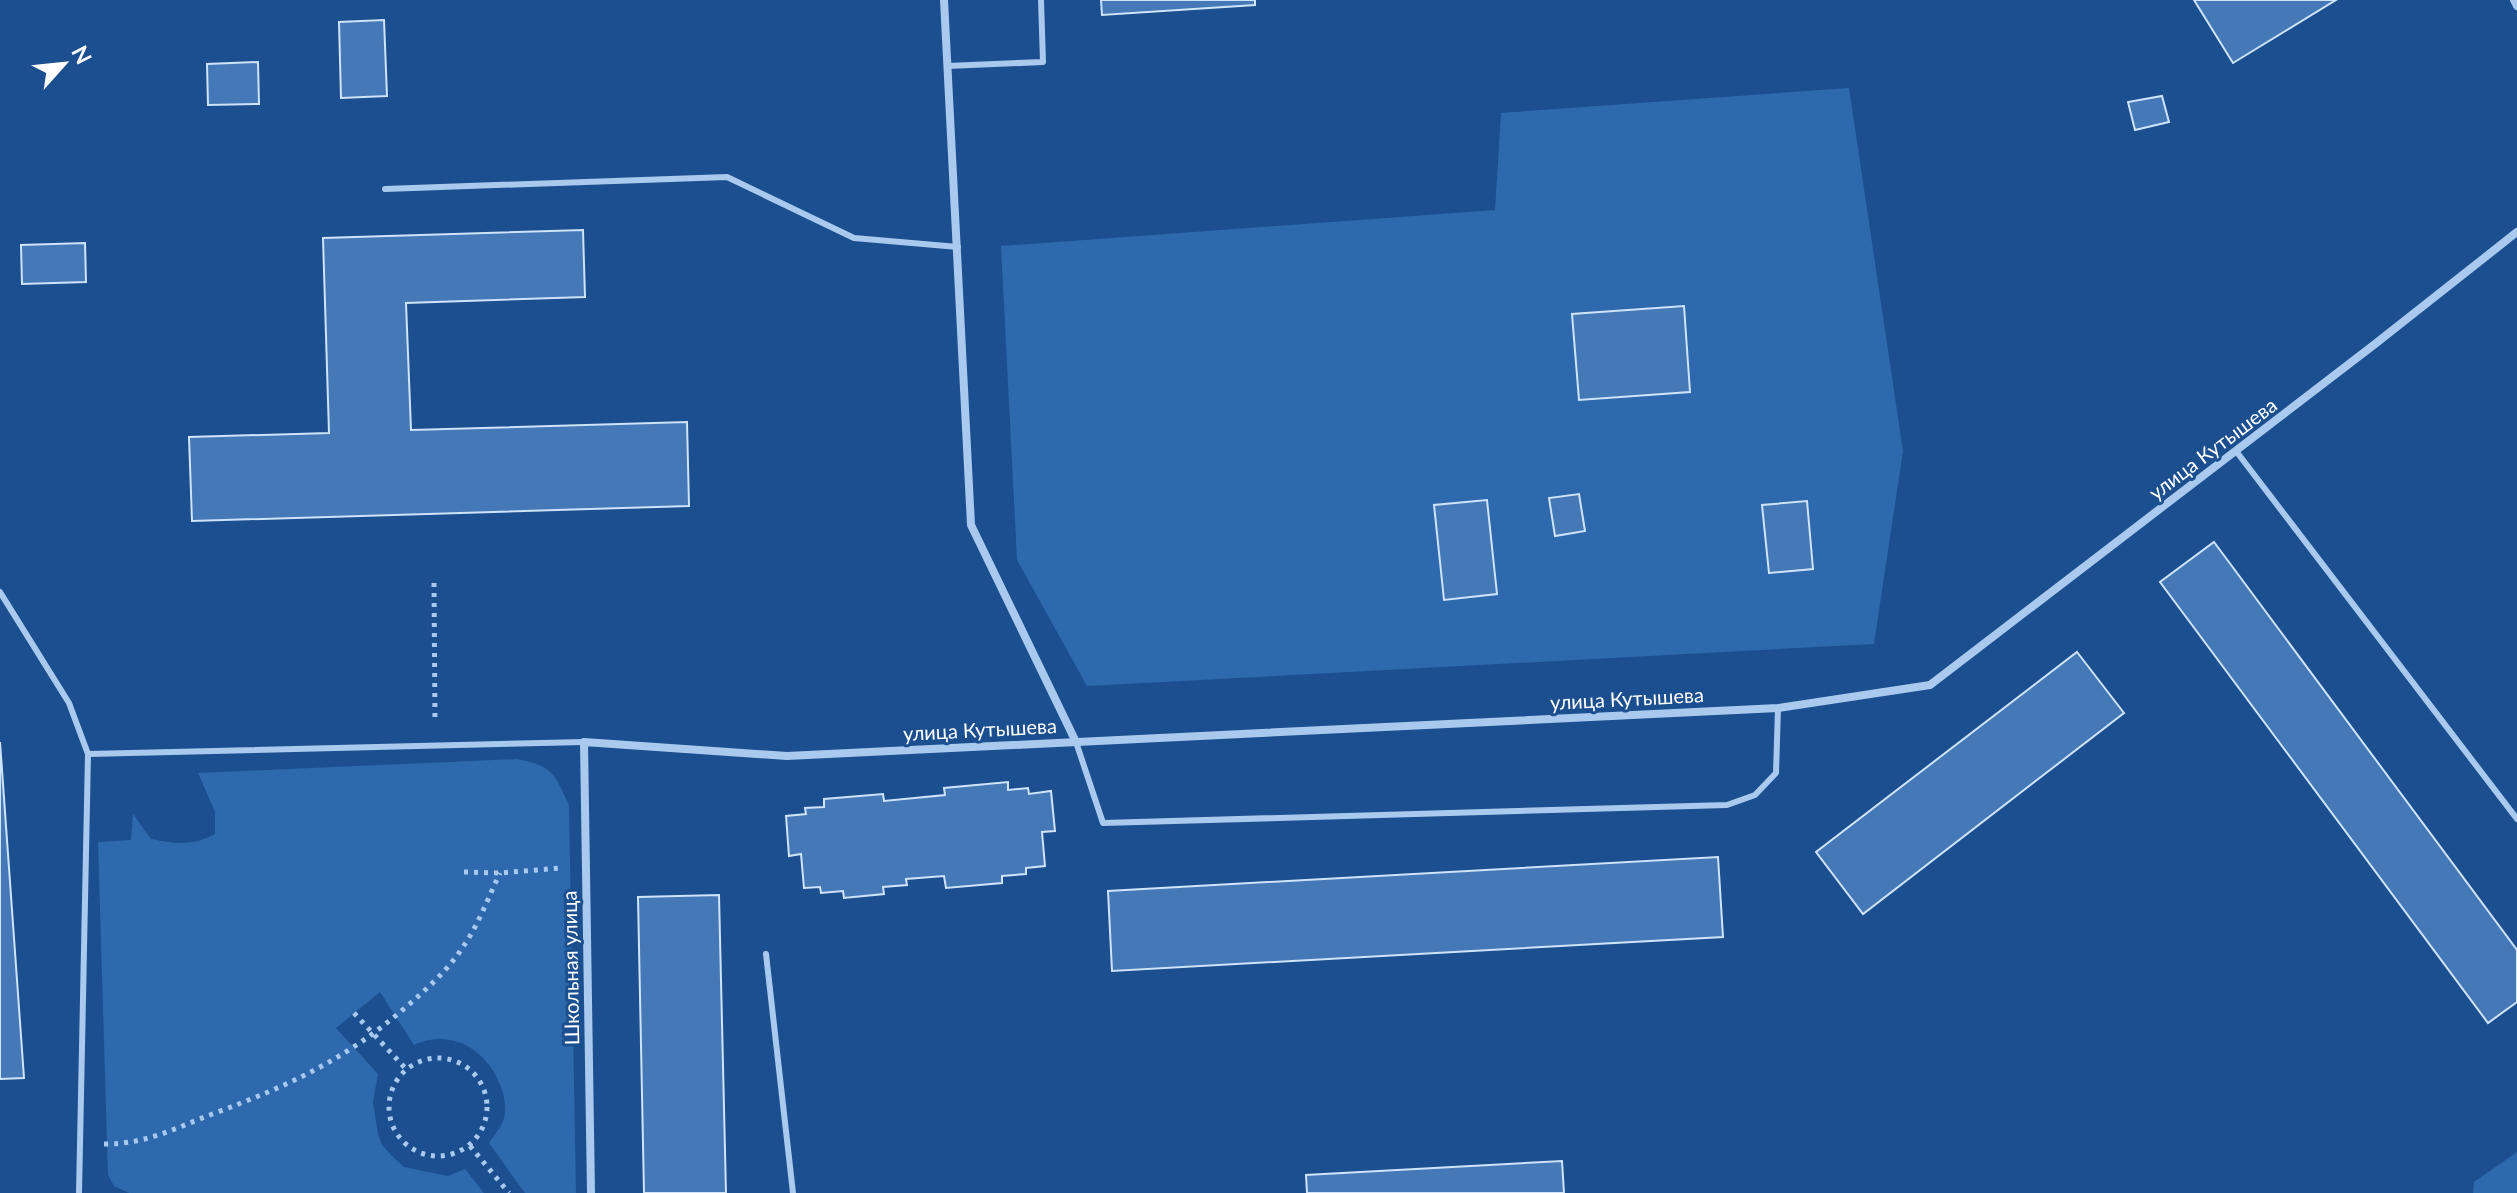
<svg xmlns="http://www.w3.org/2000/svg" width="2517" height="1193" font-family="Lato,sans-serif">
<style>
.green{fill:#2e69ad}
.building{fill:#4478b7;stroke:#cfe3fa;stroke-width:2}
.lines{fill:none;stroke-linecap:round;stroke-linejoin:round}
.path{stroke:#a9c9ee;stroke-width:5;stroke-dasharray:4 6;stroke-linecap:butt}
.lane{stroke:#a9c9ee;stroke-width:6}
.street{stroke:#a9c9ee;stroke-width:8}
.labels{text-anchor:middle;stroke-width:6;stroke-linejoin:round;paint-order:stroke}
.street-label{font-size:20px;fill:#fff;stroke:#1b4f8f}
</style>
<rect width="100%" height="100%" fill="#1b4f8f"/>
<!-- green -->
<g class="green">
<polygon points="1849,88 1903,451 1874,644 1087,686 1017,560 1001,246 1495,210 1501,113"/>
<path d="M517,759C553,766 554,773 569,805L576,1193H525L489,1143C493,1136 500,1129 503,1121C507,1112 505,1100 502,1090C490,1052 453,1027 414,1045L380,992L336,1028L378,1074L373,1102L378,1134L382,1145L392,1156L404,1167L448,1176L465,1169L484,1193H129L114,1186L108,1175L98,842L131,840L133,814L151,839C176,844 192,846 215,834V812L198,773Z"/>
<polygon points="2517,1152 2517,1193 2473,1193 2474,1182"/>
</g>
<!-- building -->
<g class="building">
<polygon points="1101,0 1255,0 1255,5 1102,15"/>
<polygon points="2194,0 2336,0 2233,63"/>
<polygon points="384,20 387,96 341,98 339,22"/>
<polygon points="258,62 259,104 208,105 207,64"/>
<polygon points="2162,96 2169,122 2135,130 2128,102"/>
<polygon points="583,230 585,297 406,303 411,430 687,422 689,506 192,521 189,437 329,433 323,238"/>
<polygon points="85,243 86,282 22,284 21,245"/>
<polygon points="1684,306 1690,392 1579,400 1572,314"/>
<polygon points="1579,494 1585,531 1555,536 1549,498"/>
<polygon points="1487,500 1497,594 1444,600 1434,505"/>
<polygon points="1807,501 1813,569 1769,573 1762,505"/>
<polygon points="2214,542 2517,950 2517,1002 2488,1023 2160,582"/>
<polygon points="2077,652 2124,713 1863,914 1816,852"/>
<polygon points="0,742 24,1078 0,1079"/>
<polygon points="1008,782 1008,790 1028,788 1029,794 1051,791 1055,831 1042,832 1045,866 1026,868 1026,874 1002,876 1002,883 946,888 944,876 906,879 907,885 883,887 884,894 844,898 843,891 821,893 820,887 804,888 801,854 789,856 786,816 806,814 805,808 824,807 824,799 883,794 884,801 945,795 944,788"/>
<polygon points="1718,857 1723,937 1112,971 1108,891"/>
<polygon points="719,895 726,1193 644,1193 638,897"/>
<polygon points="1562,1161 1564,1193 1307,1193 1306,1175"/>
</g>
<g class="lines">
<!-- path -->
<g class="path">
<polyline points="434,583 435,722"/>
<polyline points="464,872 500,873 561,868"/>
<polyline points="354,1013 406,1069"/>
<circle cx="438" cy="1107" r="49"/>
<path d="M104,1144C148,1144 175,1128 215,1113C290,1085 345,1060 406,1007C428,988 449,969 465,944C479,923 489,896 500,873"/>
<polyline points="470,1146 509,1193"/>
</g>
<!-- lane -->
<g class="lane">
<polyline points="947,66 1043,62 1041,0"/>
<polyline points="385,189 727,177 854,238 958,247"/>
<polyline points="2236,451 2517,819"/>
<polyline points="0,592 69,703 88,754 79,1193"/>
<polyline points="1076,742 1103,823 1727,805 1755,795 1776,773 1778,708"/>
<polyline points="88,754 584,742"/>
<polyline points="766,954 793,1193"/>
</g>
<!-- street -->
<g class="street">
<polyline points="944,0 971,525 1076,742"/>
<polyline points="2514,0 2517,6"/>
<polyline points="591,1193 584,742 787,756 1778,708 1930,685 2375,344 2517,232"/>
</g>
</g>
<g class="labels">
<!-- street labels -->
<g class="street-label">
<text transform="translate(2213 449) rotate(-37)" y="7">улица Кутышева</text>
<text transform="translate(1627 699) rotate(-3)" y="7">улица Кутышева</text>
<text transform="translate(980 730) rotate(-3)" y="7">улица Кутышева</text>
<text transform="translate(571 968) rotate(-91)" y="7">Школьная улица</text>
</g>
</g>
<!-- north arrow -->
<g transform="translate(64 64) rotate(63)" stroke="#1b4f8f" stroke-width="6" paint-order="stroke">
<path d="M0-6L14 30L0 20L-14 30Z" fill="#ffffff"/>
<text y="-12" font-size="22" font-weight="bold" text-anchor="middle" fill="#ffffff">N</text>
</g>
</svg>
